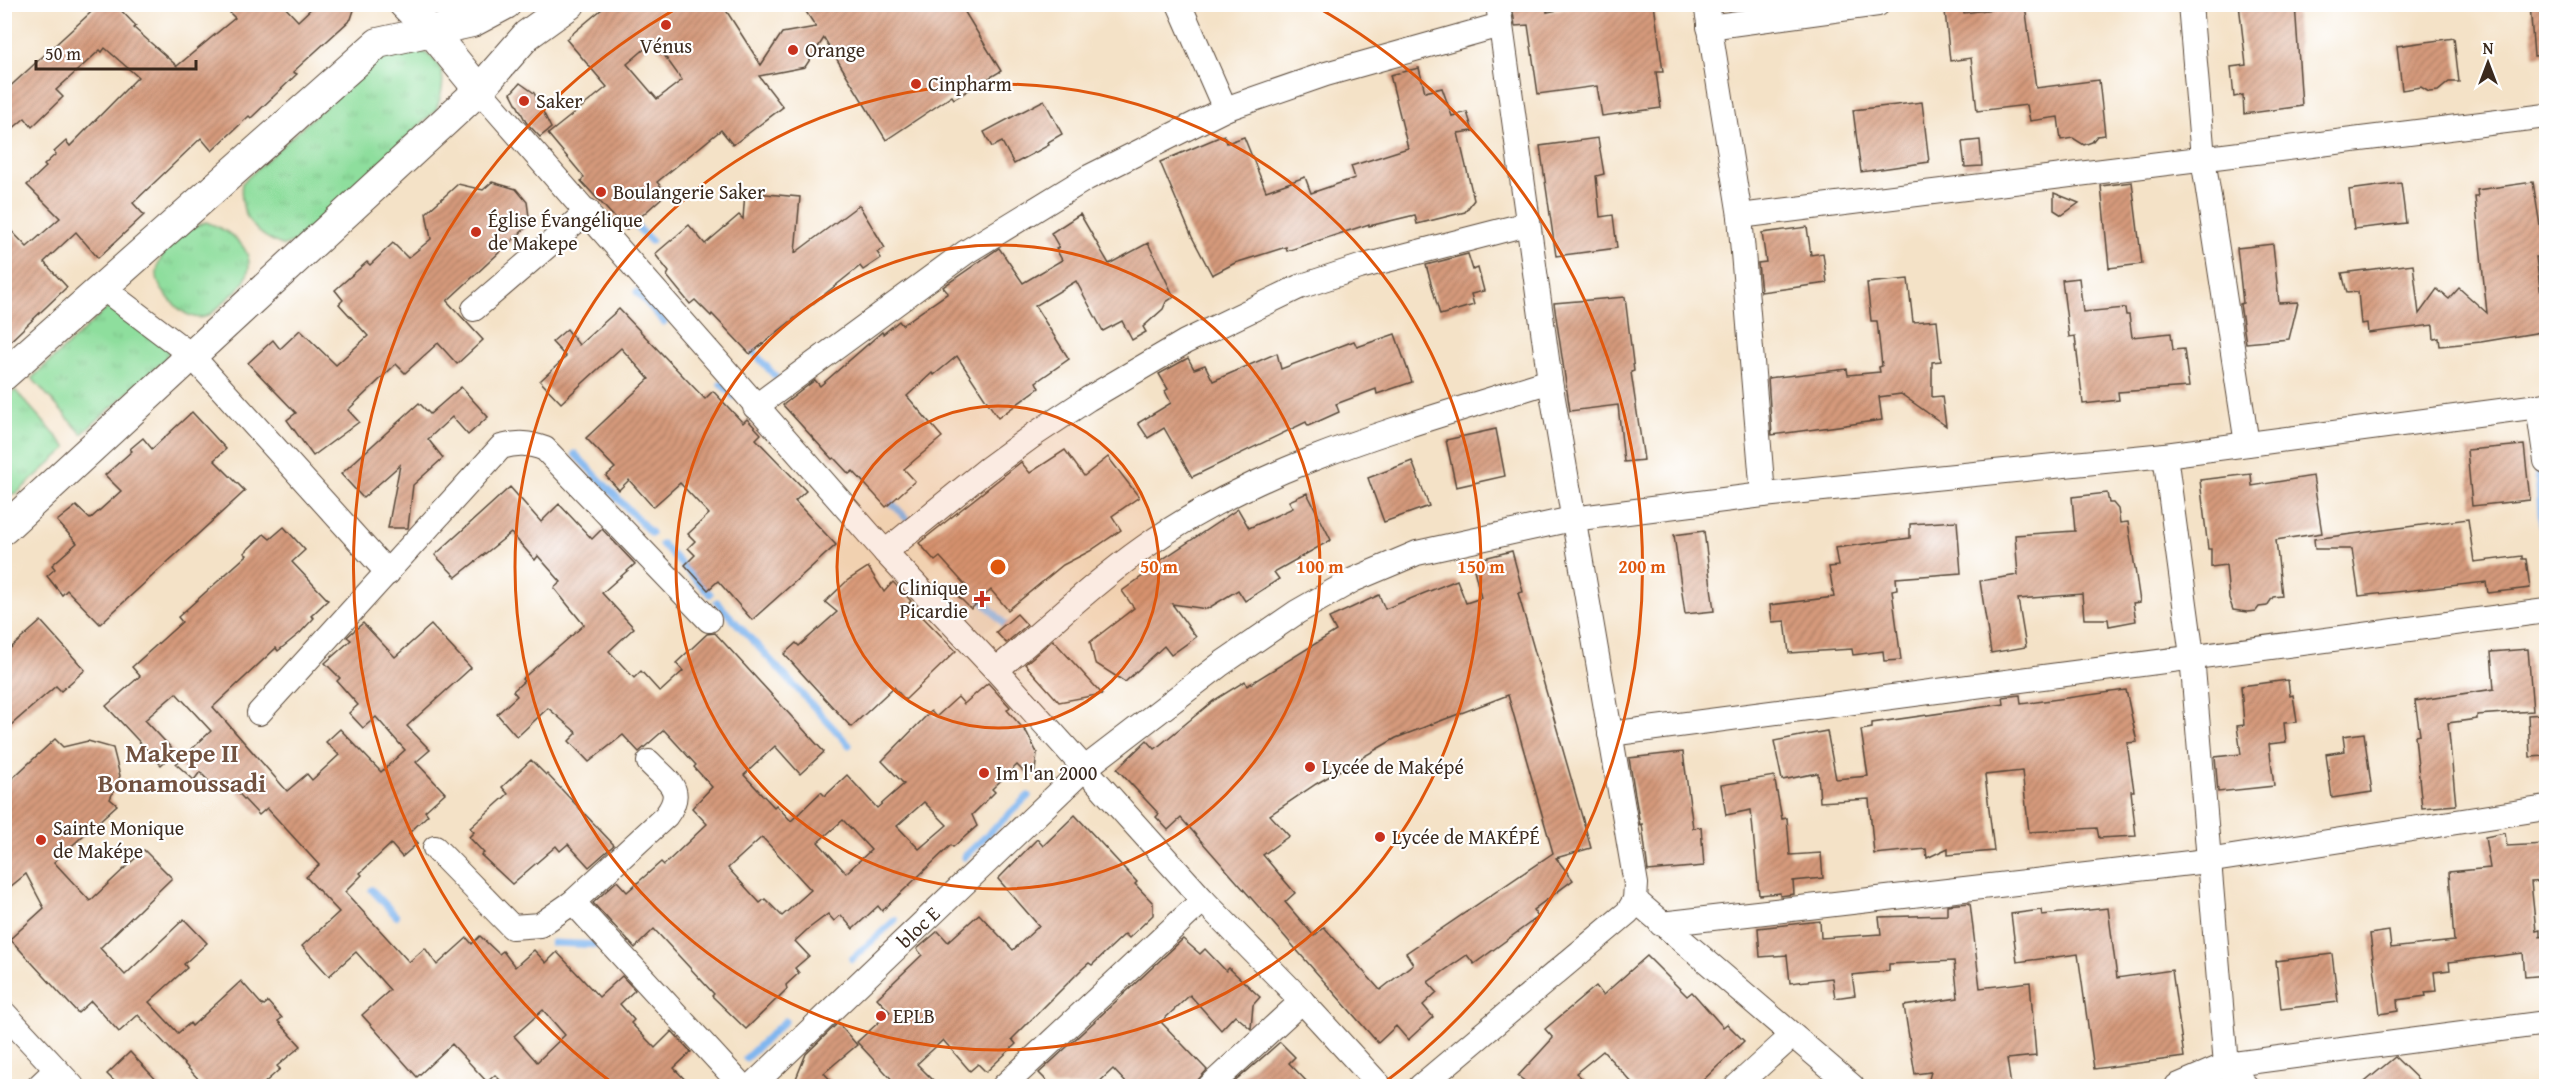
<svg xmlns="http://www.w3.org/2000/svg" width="2551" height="1091" font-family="'Gentium Book Plus',serif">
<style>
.built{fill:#ead3b8}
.grass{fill:url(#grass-tufts);stroke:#64845e;stroke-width:1.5}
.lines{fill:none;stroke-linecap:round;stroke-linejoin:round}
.stream{stroke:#80b6ef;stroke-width:7}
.building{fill:url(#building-hatch);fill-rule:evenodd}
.minor-casing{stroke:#574637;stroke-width:26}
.major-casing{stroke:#574637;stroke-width:32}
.minor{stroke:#fff;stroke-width:24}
.major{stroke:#fff;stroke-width:30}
.ring{fill:none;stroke:#df570d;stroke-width:3}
.poi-dot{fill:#c8321e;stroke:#fff;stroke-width:2}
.labels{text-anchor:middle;stroke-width:4.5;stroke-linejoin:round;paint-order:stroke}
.poi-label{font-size:20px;fill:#3b2a1e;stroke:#fff;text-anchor:start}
.street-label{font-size:20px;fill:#3b2a1e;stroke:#fff}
.district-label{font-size:26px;font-weight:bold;fill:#71513f;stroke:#fff}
.centre{fill:#df570d;stroke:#fff;stroke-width:3}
.ring-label{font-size:18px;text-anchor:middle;font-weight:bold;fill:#df570d;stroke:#fff;stroke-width:4.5;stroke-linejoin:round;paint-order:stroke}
</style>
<defs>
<pattern id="grass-tufts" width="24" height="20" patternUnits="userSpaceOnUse" patternTransform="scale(1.5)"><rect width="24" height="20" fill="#8ede9d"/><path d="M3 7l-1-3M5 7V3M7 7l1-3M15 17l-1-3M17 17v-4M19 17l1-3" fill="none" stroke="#7bbf87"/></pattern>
<pattern id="building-hatch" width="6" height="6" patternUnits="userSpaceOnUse" patternTransform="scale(1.5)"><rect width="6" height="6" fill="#d59a7c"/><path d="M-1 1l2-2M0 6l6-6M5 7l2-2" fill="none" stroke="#ae7e65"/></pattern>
</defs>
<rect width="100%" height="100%" fill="#fff"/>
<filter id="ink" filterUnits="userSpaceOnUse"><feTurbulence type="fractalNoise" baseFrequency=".0167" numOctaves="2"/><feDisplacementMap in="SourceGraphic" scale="12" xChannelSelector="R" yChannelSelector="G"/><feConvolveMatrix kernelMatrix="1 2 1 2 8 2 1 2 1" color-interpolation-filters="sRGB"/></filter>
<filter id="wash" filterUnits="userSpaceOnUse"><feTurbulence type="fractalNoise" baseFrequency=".008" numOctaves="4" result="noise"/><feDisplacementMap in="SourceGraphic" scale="24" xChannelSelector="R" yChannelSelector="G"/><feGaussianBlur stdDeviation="1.35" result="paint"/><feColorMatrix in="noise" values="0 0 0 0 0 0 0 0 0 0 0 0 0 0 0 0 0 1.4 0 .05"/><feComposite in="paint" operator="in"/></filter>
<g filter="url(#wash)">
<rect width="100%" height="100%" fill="#f4e2c7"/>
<!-- built -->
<polygon class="built" points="991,564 1026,604 983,633 937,594 963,566"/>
<!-- grass -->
<g class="grass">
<path d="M415,47C446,62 448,79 436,110L295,242L284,246C255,235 238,215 242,183L383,53Z"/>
<path d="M206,222C231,231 261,251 244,282C240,289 231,295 225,301C216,309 208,321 194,317C182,314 174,304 166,295C139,266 179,231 206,222Z"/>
<polygon points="112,304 171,349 165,359 82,434 32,378"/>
<polygon points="15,390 67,448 17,493 5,495 5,400"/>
</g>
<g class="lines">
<!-- stream -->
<g class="stream">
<polyline points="628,217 651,241"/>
<polyline points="637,292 664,322"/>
<polyline points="749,347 775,376"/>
<polyline points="721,384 733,396"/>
<polyline points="575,454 651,533"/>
<polyline points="2537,460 2546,576"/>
<polyline points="885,496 913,525"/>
<polyline points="662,544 710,594"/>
<polyline points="981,599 1011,631"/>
<polyline points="717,602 849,745"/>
<polyline points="964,857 1028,796"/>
<polyline points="372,890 396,916"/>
<polyline points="553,943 601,945"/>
<polyline points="852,959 895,920"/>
<polyline points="746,1058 785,1021"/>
</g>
</g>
<g id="blocks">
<!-- building -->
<g class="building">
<polygon points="100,4 115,4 136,26 134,28 177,66 235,18 230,13 240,4 282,4 298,21 316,4 356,4 351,19 293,72 297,74 251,118 249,116 212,151 201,138 133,203 144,215 98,258 76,232 44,262 67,287 4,347 4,223 27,247 60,218 27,185 46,167 44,165 56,154 54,152 66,141 70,146 138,77 105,48 102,52 100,50 56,90 63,97 32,127 25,118 4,136 4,92"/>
<path d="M608,4H722L761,65L782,33L816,27L801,4H960L1001,71L954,99L952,96L886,140L824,38L805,67L759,76L783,107L733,145L721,130L657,182L667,193L626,230L581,181L584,177L548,134L607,87L566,39ZM654,41L682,80L657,99L627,64Z"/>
<polygon points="1512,4 1546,4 1547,12 1591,4 1654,4 1663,72 1656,72 1661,108 1602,116 1597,86 1538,94 1528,25 1515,26"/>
<polygon points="2239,4 2295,4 2302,106 2244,114 2243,95 2234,97 2231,67 2246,65"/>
<polygon points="2530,4 2547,4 2547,55 2534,56"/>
<polygon points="2025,5 2036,88 2099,80 2105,135 2097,136 2092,142 2084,145 2073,138 2061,140 2058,117 2030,121 2027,105 1977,111 1971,58 1950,61 1945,11 1963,9 1964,13"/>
<polygon points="2454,38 2459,82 2449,82 2438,91 2429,92 2421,87 2402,90 2397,46"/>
<polygon points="1419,68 1425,92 1442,88 1452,116 1467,112 1473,131 1458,133 1474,200 1465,212 1417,224 1415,215 1369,226 1369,224 1287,251 1286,247 1235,263 1212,275 1192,237 1160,162 1224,135 1227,143 1244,137 1266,191 1305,177 1311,193 1355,178 1351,166 1408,148 1390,75"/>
<polygon points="520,83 534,93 551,128 540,137 526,122 511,93"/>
<polygon points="1044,100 1062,134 1048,142 1049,145 1014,164 1002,142 992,147 984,132"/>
<polygon points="1922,102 1929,162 1861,172 1853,110"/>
<polygon points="1598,138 1604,174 1596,176 1600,217 1613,215 1617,248 1556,256 1540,146"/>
<polygon points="1980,140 1982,166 1965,167 1962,142"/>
<polygon points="492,182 516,189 527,202 530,224 447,301 483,340 457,364 438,343 405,373 396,364 348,410 359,422 313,456 287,420 296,413 248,363 273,340 280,349 300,330 336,365 368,336 339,304 343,300 335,290 367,262 370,265 393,243 408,258 431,239 426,213 458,184 483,190"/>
<polygon points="2132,182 2142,264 2109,268 2101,186"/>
<polygon points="2533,182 2545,257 2536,257 2541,295 2547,294 2547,331 2481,342 2440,346 2439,338 2434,339 2433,325 2368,333 2367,323 2361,324 2358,292 2347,293 2342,273 2413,264 2419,314 2437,289 2449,299 2459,288 2487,313 2475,197 2478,197 2477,190"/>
<polygon points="2401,183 2406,223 2354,229 2349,190"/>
<polygon points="745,192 800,197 795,253 859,205 885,248 877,252 881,258 863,270 860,266 750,354 712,314 711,316 695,300 690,304 667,276 669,272 655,254 689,225 705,244 739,215 743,219"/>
<polygon points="2054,193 2079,203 2062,215 2054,210"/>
<polygon points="1080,214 1109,264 1148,243 1174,297 1166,302 1163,309 1143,327 1146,332 1132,340 1122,321 1103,331 1076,281 1035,306 1069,359 1036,382 1039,388 998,418 957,356 934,375 932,373 907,396 942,437 904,469 915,481 886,507 853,471 849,474 834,458 832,459 783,405 815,380 820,386 882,332 883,334 899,321 902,325 948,293 943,287 999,248 1023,283 1062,260 1056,249 1059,247 1051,233"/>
<polygon points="1807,227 1811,255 1823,253 1827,283 1761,292 1758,263 1766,262 1762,233"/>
<polygon points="2273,244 2279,303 2298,302 2289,339 2246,343 2240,304 2243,303 2237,248"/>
<polygon points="1468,254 1473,270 1478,268 1484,291 1471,294 1474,305 1440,315 1426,265"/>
<polygon points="2079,278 2083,312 2125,308 2126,315 2129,315 2132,337 2171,333 2173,350 2184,349 2189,387 2118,392 2119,400 2083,404 2075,336 2069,337 2062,280"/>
<polygon points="1908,279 1913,322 1937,320 1941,361 1932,362 1932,397 1942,396 1946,426 1901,394 1879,397 1882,420 1772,435 1768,378 1847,369 1848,375 1880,372 1879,367 1882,366 1877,321 1871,321 1867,283"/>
<polygon points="1625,297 1634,371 1631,372 1644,460 1624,462 1618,405 1570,411 1554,303"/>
<polygon points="619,309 705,399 713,391 743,423 747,419 761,434 756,439 806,491 795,501 836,545 752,620 718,581 708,590 685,565 695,555 688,548 695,541 688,534 709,514 680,483 653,507 629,480 619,490 606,476 615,468 586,438 649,379 621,348 561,403 540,381 566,357 552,342 567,329 579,345"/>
<polygon points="1395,334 1412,382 1377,394 1376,389 1336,404 1339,412 1308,426 1306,422 1192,477 1164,428 1148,438 1138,423 1171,403 1165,391 1168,389 1159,374 1188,358 1194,369 1205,365 1213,381 1277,353 1281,369 1354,341 1357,347"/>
<polygon points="461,387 488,417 468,435 452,417 428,439 443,458 413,485 408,528 388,528 400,465 363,498 341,474 419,403 430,414"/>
<polygon points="192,412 226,449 214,460 245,491 100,624 67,590 62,595 47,576 55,569 52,565 77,543 57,521 76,506 90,519 121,491 105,475 132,451 130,449 143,438 152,449"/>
<polygon points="1496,429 1505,476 1456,487 1446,440"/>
<polygon points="2524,445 2530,500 2472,506 2467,450"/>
<polygon points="1065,450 1084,476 1108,457 1139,497 1112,516 1121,530 1090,551 1063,565 1008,610 991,590 971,609 958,596 967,587 940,557 935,561 919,543 1021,462 1030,473"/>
<polygon points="1412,461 1429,506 1384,522 1368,478"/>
<polygon points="2251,474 2252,486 2313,476 2322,533 2276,540 2282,596 2273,597 2267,606 2259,607 2256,611 2247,612 2233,610 2229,598 2226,565 2211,567 2211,549 2208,549 2200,480"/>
<path d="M510,487L541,522L559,504L592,539L602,529L635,564L602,593L634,628L609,651L634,678L641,671L660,692L683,671L676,663L707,634L715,633L824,752L800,774L775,746L744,775L774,807L776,805L791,821L821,792L825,796L847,775L877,808L904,784L882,761L931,711L936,717L958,697L964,704L988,683L1010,707L1007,710L1027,733L1037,753L1035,771L1031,770L1028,776L1017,765L992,789L995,792L972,815L977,826L953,847L951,845L882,911L878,906L853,929L841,915L834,921L828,914L808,929L795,941L809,956L795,968L799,973L786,985L787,989L746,1029L712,996L714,994L654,929L635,948L593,903L617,881L627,892L661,862L664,865L707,824L692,808L712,787L694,767L696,765L664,730L639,752L623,735L589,762L569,741L577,733L548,708L517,737L497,714L517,696L513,691L524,681L522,679L584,625L554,588L561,582L538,556L535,560L511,533L456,577L435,555ZM924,802L947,825L919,849L897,826ZM843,820L871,850L846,873L818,842ZM762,837L811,890L782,916L765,899L760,903L728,868Z"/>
<polygon points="1307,493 1331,540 1274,572 1279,579 1245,601 1238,590 1207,609 1172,604 1196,637 1171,655 1164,646 1125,682 1095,663 1090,642 1134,608 1122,591 1155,567 1154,565 1238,509 1249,528 1293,508 1289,501"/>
<polygon points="2107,493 2109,503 2113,503 2118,509 2120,523 2128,522 2140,602 2133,603 2136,621 2109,626 2108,619 2084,619 2082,594 2018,599 2026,647 1991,653 1980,581 2018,575 2015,535 2075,531 2072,497"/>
<polygon points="2468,519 2474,562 2522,556 2522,559 2526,559 2530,588 2488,593 2486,582 2359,596 2352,549 2315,549 2314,539"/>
<polygon points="1957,521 1961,573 1896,578 1897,589 1892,590 1901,660 1884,661 1883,651 1853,655 1852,649 1789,653 1785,621 1772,622 1770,605 1834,597 1829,567 1838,566 1835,548 1910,538 1910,524"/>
<path d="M284,527L305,550L292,562L328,600L311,616L314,618L300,633L278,651L276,648L213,707L287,791L307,774L312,780L339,755L326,742L340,729L381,772L405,750L376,717L363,728L349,713L358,705L337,681L340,678L325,663L351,640L347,637L363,623L395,657L431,625L471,668L407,726L430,750L416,762L445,793L425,811L428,815L409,833L418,843L402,857L391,844L360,873L362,875L345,892L409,962L425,948L437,965L467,938L472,944L480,936L499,954L503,951L515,967L534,950L546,963L557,952L599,997L622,976L635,990L620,1004L634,1020L631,1023L655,1048L672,1031L691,1052L674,1068L691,1086H506L495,1075L487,1082L452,1044L417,1077L362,1015L390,990L356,952L329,976L302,946L339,912L306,877L319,865L267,808L259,815L228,782L218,791L200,772L194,780L176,764L211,731L176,693L145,720L175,752L161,765L106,706L140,676L132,667L182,622L178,617L247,555L244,553L264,534L270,539ZM543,1010L565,1035L537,1062L514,1036Z"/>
<polygon points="1704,531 1714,611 1685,614 1674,535"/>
<path d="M1512,551L1523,592L1518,593L1591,848L1556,858L1573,880L1533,910L1538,917L1474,964L1467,955L1428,982L1437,992L1423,1005L1433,1017L1408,1040L1396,1026L1378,1043L1181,818L1168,830L1156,817L1159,814L1117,769L1147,740L1155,749L1213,701L1245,681L1247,686L1336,631L1329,618L1379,595L1385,609L1457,580L1466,603L1481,598L1472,561ZM1508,695L1553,853L1406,953L1413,964L1380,990L1324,927L1314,936L1285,902L1295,893L1263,855L1289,836L1270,815L1316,784L1396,738Z"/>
<polygon points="868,567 884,592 893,582 911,601 909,603 956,651 905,700 894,687 851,727 784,654 796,643 799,646 837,612 825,602 848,580"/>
<polygon points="1017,614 1027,625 1006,643 996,632"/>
<polygon points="41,621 85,670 61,691 56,686 4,731 4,654"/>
<polygon points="1053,640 1102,694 1059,702 1025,664"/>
<polygon points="2528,649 2533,711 2477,715 2477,719 2448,723 2456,805 2422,808 2415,736 2420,735 2415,701 2494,689 2491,652"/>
<polygon points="2288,680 2290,696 2293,695 2297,722 2284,723 2286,742 2269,744 2274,786 2218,792 2215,757 2241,754 2237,726 2244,725 2241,686"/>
<polygon points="2126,690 2137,742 2127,743 2134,791 2131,791 2136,836 2099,838 2097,828 2029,832 2022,771 1985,775 1994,851 1948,855 1948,848 1927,858 1926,849 1874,854 1869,799 1820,802 1818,773 1782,780 1774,741 1827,731 1836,779 1868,776 1861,730 1872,728 1872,723 2004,704 2003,697 2020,695 2021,704"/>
<polygon points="2547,714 2547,756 2530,757 2528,715"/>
<polygon points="2364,733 2372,792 2332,798 2326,754 2345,751 2343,736"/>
<polygon points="55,739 63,747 88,741 113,748 120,776 110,799 117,805 54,862 90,901 144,850 172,878 100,948 125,975 184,919 207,943 184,964 187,968 149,1002 178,1033 190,1023 192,1026 241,981 263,1006 268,1002 282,1018 278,1021 301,1046 277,1066 280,1069 261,1086 205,1086 138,1015 119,1032 91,1001 78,1013 10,939 44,908 26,874 4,892 4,786"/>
<polygon points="1683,752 1693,828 1701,827 1704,866 1648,871 1642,824 1640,825 1629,758"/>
<polygon points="531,760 546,775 547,774 614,845 589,867 568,844 560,851 556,846 512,884 481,855 484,853 469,837 474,832 470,828 508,794 502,787"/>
<polygon points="1774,776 1782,819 1787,818 1790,855 1821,853 1823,878 1793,881 1794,894 1780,896 1780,893 1759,895 1751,810 1726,815 1721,785"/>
<polygon points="1075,815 1137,882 1135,884 1153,903 1153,915 1129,938 1125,934 1092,965 1089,963 1081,970 1012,1039 1016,1044 986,1072 978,1064 970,1071 943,1040 917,1064 939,1086 898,1086 857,1042 890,1012 877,998 922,955 917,949 938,931 948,942 979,914 1013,950 1039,926 998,879 1037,839 1043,846"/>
<polygon points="2505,833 2507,846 2546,844 2547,881 2531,882 2536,931 2540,930 2540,937 2547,936 2547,975 2525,977 2523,953 2449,962 2450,970 2434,972 2436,991 2425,992 2426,996 2397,1000 2398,1011 2380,1014 2370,934 2389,931 2391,948 2454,941 2449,872 2490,868 2485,837"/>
<polygon points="1970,903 1980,988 2030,982 2036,1056 2007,1059 2011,1086 1927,1086 1931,1072 1915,1074 1904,1006 1958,998 1954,961 1889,964 1889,971 1852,975 1855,995 1835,998 1832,978 1790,983 1787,955 1760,957 1758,928 1820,921 1821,938 1881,934 1879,917 1947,915 1947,905"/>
<polygon points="2108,908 2117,978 2172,970 2184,1057 2094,1069 2078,954 2017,962 2011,914 2041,910 2042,915"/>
<polygon points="1183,939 1200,954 1205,949 1226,971 1229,968 1260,997 1253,1005 1251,1029 1235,1015 1221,1030 1190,995 1161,1022 1207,1070 1197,1081 1196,1086 1129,1086 1113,1069 1095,1086 1052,1086 1039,1073"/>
<polygon points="2332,954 2338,1002 2281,1009 2276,961"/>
<polygon points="1647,956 1687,996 1692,992 1723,1027 1727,1024 1744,1041 1697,1086 1635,1086 1603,1051 1576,1073 1591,1086 1531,1086 1518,1076 1553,1038 1545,1029 1596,986 1603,995"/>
<polygon points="838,1023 857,1045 824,1073 836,1086 793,1086 806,1054"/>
<polygon points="1280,1042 1295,1057 1289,1063 1311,1086 1230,1086"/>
<polygon points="130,1052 162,1086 119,1086 107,1074"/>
<polygon points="2395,1057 2425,1086 2360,1086"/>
</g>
</g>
</g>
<g filter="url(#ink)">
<use href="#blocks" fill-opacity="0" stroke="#574637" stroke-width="1.5"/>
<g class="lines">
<!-- minor casing -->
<g class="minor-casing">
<g id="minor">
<polyline points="1179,4 1225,109"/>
<polyline points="1706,4 1740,216 1763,495"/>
<polyline points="2190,4 2203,158 2247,444"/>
<polyline points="1709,27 1878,4"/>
<polyline points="479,90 885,552 996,670 1203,900 1302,1001 1380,1086"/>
<polyline points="1740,216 2546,116"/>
<polyline points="104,289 191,355 388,573"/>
<polyline points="474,309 588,211"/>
<polyline points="2538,406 2546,461"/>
<polyline points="755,407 966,252 1087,178 1225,109 1326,74 1500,25"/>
<polyline points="2165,455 2192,656 2226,1065 2246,1086"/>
<polyline points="885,552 986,470 1035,434 1088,399 1185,342 1299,287 1360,267 1527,224"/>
<path d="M996,670C1045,630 1092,584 1143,548C1263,462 1411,425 1550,381"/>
<path d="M259,713L501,447C518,442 529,443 545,449L709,620"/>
<polyline points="1610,734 2546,611"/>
<path d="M435,848L512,927L540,925L573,902L666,816C686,789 668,782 649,762"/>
<polyline points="1635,900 1852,1086"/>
<polyline points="573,902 742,1086"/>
<polyline points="1661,924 2207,861 2546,808"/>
<polyline points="4,1013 72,1086"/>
<polyline points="39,1086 56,1070"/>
<path id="s1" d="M752,1086L1084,769L1221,664L1297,612L1353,580L1417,553L1572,519L1763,495L2165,455L2546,405"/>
<polyline points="1004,1086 1203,900"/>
<polyline points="1210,1086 1302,1001"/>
<polyline points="1421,1086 1628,912 1635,900 1636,884 1550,381 1498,4"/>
<polyline points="1737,1086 1792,1036"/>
<polyline points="2177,1086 2226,1065 2546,1023"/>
</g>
</g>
<!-- major casing -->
<g class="major-casing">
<g id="major">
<polyline points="404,4 430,30 479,90"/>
<polyline points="4,375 378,43 472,22 506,4"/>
<polyline points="4,529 479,90 527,35 570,4"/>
</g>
</g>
<!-- minor -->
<use href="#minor" class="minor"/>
<!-- major -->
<use href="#major" class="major"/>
</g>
</g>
<!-- distance rings -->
<circle cx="998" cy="567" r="161" fill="#df570d" fill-opacity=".12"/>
<g class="ring">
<circle cx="998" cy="567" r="161"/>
<circle cx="998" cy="567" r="322"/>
<circle cx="998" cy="567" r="483"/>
<path d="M615 1085A644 644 0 0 1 681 6M1315 6A644 644 0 0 1 1381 1085"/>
</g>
<!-- markers -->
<g class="poi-dot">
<circle cx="666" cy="25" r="6"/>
<circle cx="793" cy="50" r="6"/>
<circle cx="916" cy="84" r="6"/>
<circle cx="524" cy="101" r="6"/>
<circle cx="601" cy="192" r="6"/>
<circle cx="476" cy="232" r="6"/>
<path d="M979 590h6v6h6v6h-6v6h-6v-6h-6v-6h6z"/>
<circle cx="1310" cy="767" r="6"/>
<circle cx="984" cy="773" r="6"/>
<circle cx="1380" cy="837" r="6"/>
<circle cx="41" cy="840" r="6"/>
<circle cx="881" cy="1016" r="6"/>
</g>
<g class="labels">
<!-- poi labels -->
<g class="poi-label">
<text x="666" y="53" text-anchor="middle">Vénus</text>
<text x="805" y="57">Orange</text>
<text x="928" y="91">Cinpharm</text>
<text x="536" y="108">Saker</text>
<text x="613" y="199">Boulangerie Saker</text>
<text x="488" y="227">Église Évangélique<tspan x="488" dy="23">de Makepe</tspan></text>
<text x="968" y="595" text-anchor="end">Clinique<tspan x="968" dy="23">Picardie</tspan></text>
<text x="1322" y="774">Lycée de Maképé</text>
<text x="996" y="780">Im l'an 2000</text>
<text x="53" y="835">Sainte Monique<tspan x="53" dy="23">de Maképe</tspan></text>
<text x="1392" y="844">Lycée de MAKÉPÉ</text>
<text x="893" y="1023">EPLB</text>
</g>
<!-- street labels -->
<g class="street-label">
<text dy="7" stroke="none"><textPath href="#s1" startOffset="230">bloc E</textPath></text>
</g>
<!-- district labels -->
<g class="district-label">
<text x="182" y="762">Makepe II<tspan x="182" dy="30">Bonamoussadi</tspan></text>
</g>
</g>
<circle cx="998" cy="567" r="9" class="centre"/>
<g class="ring-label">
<text x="1159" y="573">50 m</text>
<text x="1320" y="573">100 m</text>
<text x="1481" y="573">150 m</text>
<text x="1642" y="573">200 m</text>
</g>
<!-- margin -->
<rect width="2551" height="1091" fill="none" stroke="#fff" stroke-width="24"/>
<!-- north arrow -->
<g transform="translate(2488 63)" stroke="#ffffff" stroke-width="4.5" paint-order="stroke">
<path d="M0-4.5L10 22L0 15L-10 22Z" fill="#3b2a1e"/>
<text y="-9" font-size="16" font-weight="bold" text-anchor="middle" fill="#3b2a1e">N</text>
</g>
<!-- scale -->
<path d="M36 60v9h160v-9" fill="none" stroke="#3b2a1e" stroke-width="3"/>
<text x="45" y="60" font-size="18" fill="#3b2a1e" stroke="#ffffff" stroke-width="4.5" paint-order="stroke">50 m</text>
</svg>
